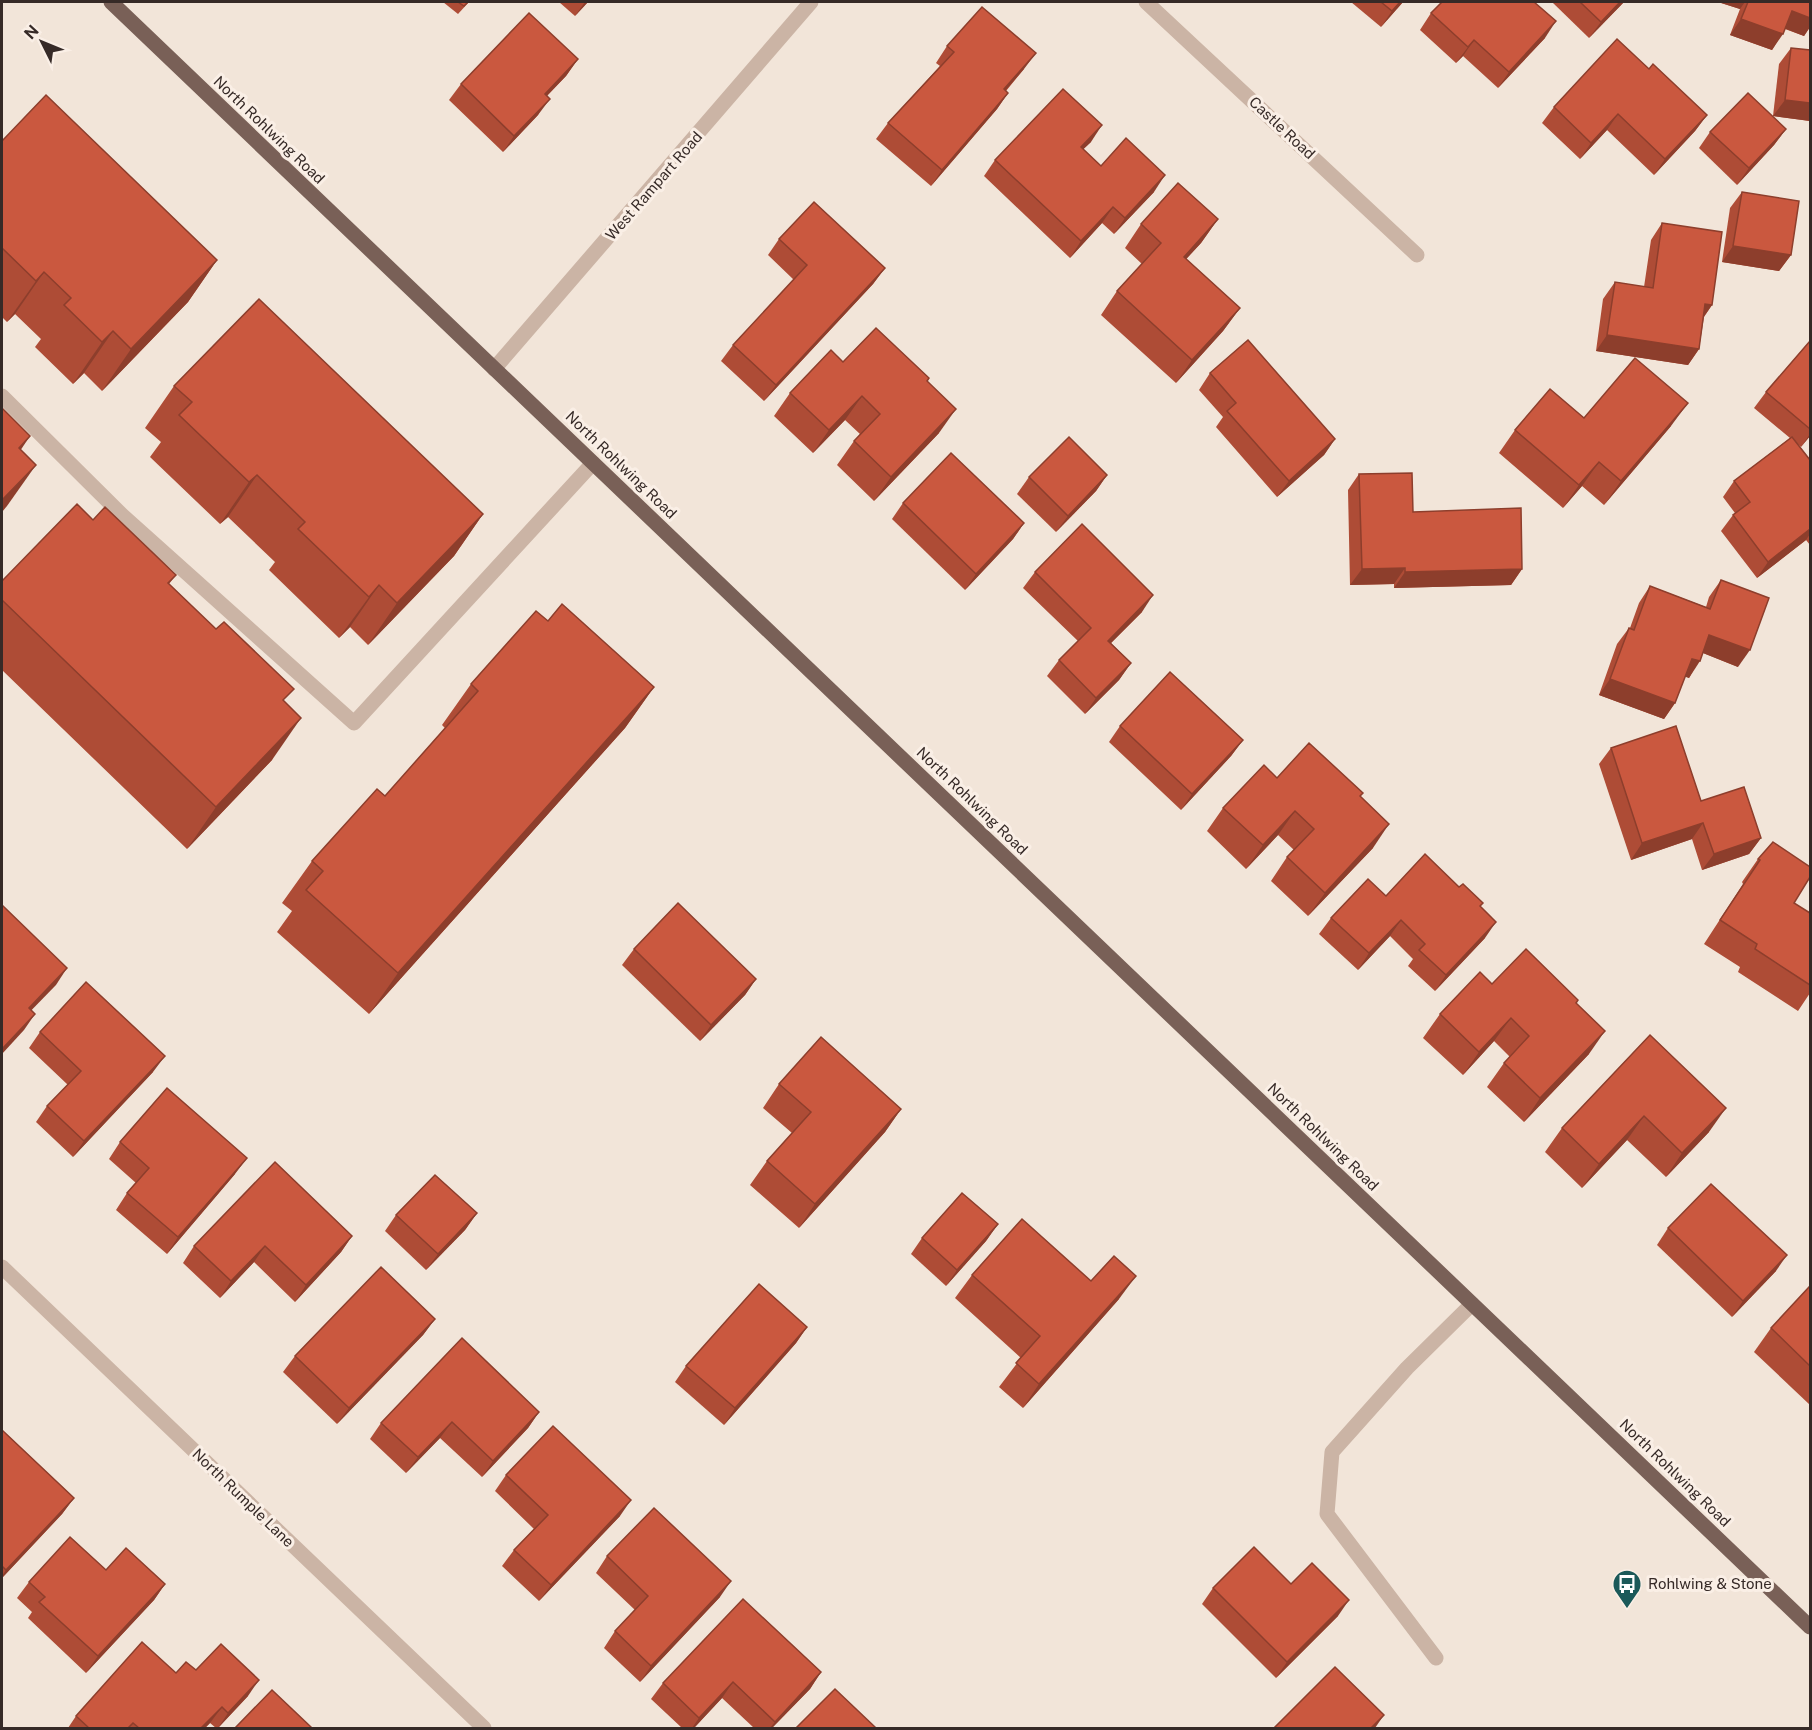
<svg xmlns="http://www.w3.org/2000/svg" width="1812" height="1730" font-family="'Public Sans',sans-serif">
<style>
.lines{fill:none;stroke-linecap:round;stroke-linejoin:round}
.minor{stroke:#cbb4a5;stroke-width:15}
.major{stroke:#796057;stroke-width:15}
.wall{fill:#ae4c36}
.shaded-wall{fill:#8d3e2c}
.building{fill:#ca583f;stroke:#8d3e2c;stroke-width:1.5}
.labels{text-anchor:middle;stroke-width:6;stroke-linejoin:round;paint-order:stroke}
.street-label{font-size:15px;fill:#362a27;stroke:#faefe6}
.poi-label{font-size:15px;fill:#362a27;stroke:#faefe6;text-anchor:start}
</style>
<rect width="100%" height="100%" fill="#f2e5d9"/>
<g class="lines">
<!-- minor -->
<g class="minor">
<polyline points="1146,2 1417,255"/>
<polyline points="494,369 811,2"/>
<polyline points="2,396 122,515 354,723 593,463"/>
<polyline points="2,1267 484,1728"/>
<polyline points="1436,1658 1327,1514 1332,1452 1407,1368 1472,1304"/>
</g>
<!-- major -->
<polyline class="major" points="111,2 1810,1627"/>
</g>
<!-- wall -->
<g class="wall">
<polygon points="443,2 469,2 458,14"/>
<polygon points="559,2 588,2 575,16"/>
<polygon points="1351,2 1403,2 1381,27"/>
<polygon points="1552,2 1624,2 1589,38"/>
<polygon points="1718,2 1810,2 1810,27 1804,36 1785,29 1772,50 1730,35 1740,9"/>
<polygon points="1431,13 1545,38 1498,88 1463,56 1456,63 1420,30"/>
<polygon points="947,46 1024,69 1006,91 1008,93 997,109 931,186 876,139 888,123 940,66 936,63"/>
<polygon points="1791,48 1810,121 1773,116 1779,64"/>
<polygon points="578,59 566,76 547,96 538,115 503,152 449,100 461,84"/>
<polygon points="1554,107 1707,115 1695,131 1654,175 1607,130 1580,159 1542,123"/>
<polygon points="1786,129 1774,145 1737,185 1699,148 1710,132"/>
<polygon points="2,141 217,260 188,302 102,391 84,373 73,384 35,347 41,339 15,314 7,322 2,317"/>
<polygon points="1091,142 1083,149 1101,166 1154,192 1114,234 1102,223 1070,258 984,176 995,160"/>
<polygon points="1742,192 1791,255 1779,271 1722,262 1730,208"/>
<polygon points="1218,219 1201,243 1186,259 1240,308 1223,331 1176,383 1101,315 1117,291 1142,264 1125,248 1141,224"/>
<polygon points="1662,223 1712,305 1704,317 1699,349 1688,365 1596,351 1603,299 1615,282 1644,287 1651,240"/>
<polygon points="779,239 885,268 873,284 764,401 721,361 733,345 794,280 768,255"/>
<polygon points="1810,341 1810,436 1801,447 1798,444 1810,460 1810,459 1810,545 1806,540 1757,578 1721,531 1733,515 1735,513 1723,497 1734,481 1790,438 1754,408 1766,392"/>
<polygon points="843,362 929,378 927,382 939,433 874,501 837,465 854,441 860,434 845,420 813,453 774,416 790,393"/>
<polygon points="1210,373 1335,439 1324,455 1277,497 1216,427 1223,417 1199,390"/>
<polygon points="174,386 483,514 454,556 368,645 350,627 339,638 269,570 275,562 228,517 220,524 150,457 161,442 145,428"/>
<polygon points="1584,418 1671,426 1604,505 1582,486 1563,508 1499,453 1515,430"/>
<polygon points="1359,474 1413,512 1522,569 1511,585 1394,588 1394,584 1350,585 1348,490"/>
<polygon points="1107,475 1096,491 1056,532 1017,494 1029,477"/>
<polygon points="903,503 1024,523 1013,539 965,590 892,519"/>
<polygon points="93,520 176,575 169,584 285,702 272,760 187,849 2,670 2,581"/>
<polygon points="1035,572 1142,612 1111,643 1131,663 1119,680 1085,714 1047,676 1059,660 1078,641 1023,588"/>
<polygon points="1721,580 1738,667 1703,653 1689,678 1685,676 1675,703 1664,719 1599,695 1617,644 1629,628 1630,628 1639,603 1650,586 1706,607 1709,597"/>
<polygon points="548,621 654,687 625,728 369,1014 277,932 292,911 282,903 312,861 385,796 445,728 442,725 471,684"/>
<polygon points="1120,726 1243,740 1231,756 1181,810 1109,742"/>
<polygon points="1611,748 1701,801 1761,838 1749,854 1702,870 1692,839 1631,860 1599,764"/>
<polygon points="1277,778 1363,793 1360,797 1373,848 1308,916 1271,881 1287,857 1294,850 1278,835 1246,869 1207,831 1223,808"/>
<polygon points="1758,859 1794,903 1810,913 1810,993 1798,1011 1738,972 1740,967 1704,944 1743,884 1742,882"/>
<polygon points="1459,887 1483,903 1480,907 1485,938 1435,991 1408,966 1413,959 1390,936 1358,970 1319,934 1331,918 1386,896"/>
<polygon points="634,949 756,979 745,995 700,1041 622,965"/>
<polygon points="1492,984 1576,1003 1589,1054 1524,1122 1487,1087 1504,1063 1510,1057 1494,1041 1463,1075 1423,1038 1440,1014"/>
<polygon points="40,1032 153,1072 73,1157 36,1122 47,1106 68,1085 29,1048"/>
<polygon points="1650,1035 1709,1132 1666,1177 1627,1140 1582,1188 1545,1152 1562,1128"/>
<polygon points="779,1084 901,1109 885,1132 799,1228 750,1185 767,1161 792,1133 763,1108"/>
<polygon points="120,1142 235,1174 167,1254 116,1210 127,1193 136,1183 109,1159"/>
<polygon points="477,1213 465,1230 426,1270 385,1231 396,1215"/>
<polygon points="998,1224 986,1241 946,1286 911,1254 922,1238"/>
<polygon points="1668,1228 1776,1271 1732,1317 1657,1245"/>
<polygon points="352,1236 341,1252 295,1302 254,1262 220,1298 183,1263 194,1246"/>
<polygon points="972,1275 1091,1281 1119,1299 1023,1408 999,1387 1021,1358 955,1298"/>
<polygon points="1810,1286 1810,1405 1754,1352 1771,1328"/>
<polygon points="435,1319 423,1335 337,1424 283,1372 295,1356"/>
<polygon points="807,1327 796,1343 724,1425 675,1382 686,1366"/>
<polygon points="539,1412 528,1428 482,1477 440,1438 406,1473 370,1439 381,1423"/>
<polygon points="2,1430 74,1498 62,1514 2,1578"/>
<polygon points="506,1475 620,1516 539,1601 502,1566 514,1550 534,1529 495,1491"/>
<polygon points="607,1556 720,1597 640,1682 604,1648 615,1631 635,1610 596,1573"/>
<polygon points="106,1570 165,1584 154,1600 86,1673 28,1618 32,1612 17,1598 29,1582"/>
<polygon points="1291,1584 1338,1616 1276,1678 1202,1604 1213,1588"/>
<polygon points="196,1670 248,1696 218,1728 216,1728 210,1723 205,1728 68,1728 76,1716 176,1673"/>
<polygon points="821,1672 810,1689 772,1728 754,1728 722,1698 694,1728 682,1728 651,1699 663,1683"/>
</g>
<!-- shaded-wall -->
<g class="shaded-wall">
<polygon points="585,2 588,2 575,16"/>
<polygon points="1400,2 1403,2 1381,27 1392,11"/>
<polygon points="1620,2 1624,2 1589,38 1601,22"/>
<polygon points="1718,2 1745,2 1740,9"/>
<polygon points="1792,11 1810,18 1810,27 1804,36 1781,27"/>
<polygon points="1741,19 1783,34 1772,50 1730,35"/>
<polygon points="1556,21 1545,38 1498,88 1509,72"/>
<polygon points="1474,40 1463,56 1456,63 1468,47"/>
<polygon points="1036,53 1024,69 993,105 1004,89"/>
<polygon points="578,59 566,76 533,110 545,94"/>
<polygon points="1008,93 997,109 931,186 942,170"/>
<polygon points="550,99 538,115 503,152 514,136"/>
<polygon points="1785,100 1810,103 1810,121 1773,116"/>
<polygon points="1618,114 1607,130 1580,159 1591,143"/>
<polygon points="1707,115 1695,131 1654,175 1665,159"/>
<polygon points="1102,125 1091,142 1069,163 1081,147"/>
<polygon points="1786,129 1774,145 1737,185 1749,168"/>
<polygon points="1165,175 1154,192 1114,234 1125,218"/>
<polygon points="1113,207 1102,223 1070,258 1081,241"/>
<polygon points="1218,219 1201,243 1167,280 1184,257"/>
<polygon points="1733,246 1791,255 1779,271 1722,262"/>
<polygon points="217,260 188,302 102,391 131,349"/>
<polygon points="885,268 873,284 764,401 776,385"/>
<polygon points="44,272 15,314 7,322 36,281"/>
<polygon points="1705,304 1712,305 1700,322"/>
<polygon points="1240,308 1223,331 1176,383 1192,360"/>
<polygon points="113,331 84,373 73,384 102,342"/>
<polygon points="1607,335 1699,349 1688,365 1596,351"/>
<polygon points="862,396 845,420 813,453 829,430"/>
<polygon points="1688,403 1671,426 1604,505 1621,481"/>
<polygon points="956,409 939,433 874,501 891,477"/>
<polygon points="1810,434 1810,436 1801,447"/>
<polygon points="30,436 2,478 19,448"/>
<polygon points="1335,439 1324,455 1277,497 1289,481"/>
<polygon points="1599,462 1582,486 1563,508 1579,485"/>
<polygon points="36,465 7,506 2,512 2,500"/>
<polygon points="257,475 228,517 220,524 249,482"/>
<polygon points="1107,475 1096,491 1056,532 1068,516"/>
<polygon points="483,514 454,556 368,645 397,603"/>
<polygon points="1024,523 1013,539 965,590 976,574"/>
<polygon points="1810,529 1810,534 1806,540 1757,578 1768,562"/>
<polygon points="1405,568 1394,584 1350,585 1362,569"/>
<polygon points="1522,569 1511,585 1394,588 1405,572"/>
<polygon points="379,585 350,627 339,638 369,597"/>
<polygon points="1153,595 1142,612 1097,657 1108,641"/>
<polygon points="1709,635 1750,650 1738,667 1698,651"/>
<polygon points="1692,659 1700,661 1689,678 1680,675"/>
<polygon points="1131,663 1119,680 1085,714 1096,698"/>
<polygon points="1610,679 1675,703 1664,719 1599,695"/>
<polygon points="654,687 625,728 369,1014 398,973"/>
<polygon points="301,718 272,760 187,849 216,807"/>
<polygon points="1243,740 1231,756 1181,810 1192,794"/>
<polygon points="1295,811 1278,835 1246,869 1263,845"/>
<polygon points="1703,823 1692,839 1631,860 1642,843"/>
<polygon points="1389,824 1373,848 1308,916 1325,893"/>
<polygon points="1761,838 1749,854 1702,870 1714,854"/>
<polygon points="1401,920 1390,936 1358,970 1369,953"/>
<polygon points="1496,922 1485,938 1435,991 1446,975"/>
<polygon points="67,968 56,985 18,1024 29,1008"/>
<polygon points="756,979 745,995 700,1041 711,1025"/>
<polygon points="35,1014 24,1030 2,1054 2,1049"/>
<polygon points="1511,1018 1494,1041 1463,1075 1479,1052"/>
<polygon points="1605,1031 1589,1054 1524,1122 1540,1098"/>
<polygon points="165,1056 153,1072 73,1157 84,1141"/>
<polygon points="1726,1108 1709,1132 1666,1177 1682,1153"/>
<polygon points="901,1109 885,1132 799,1228 815,1204"/>
<polygon points="1644,1116 1627,1140 1582,1188 1599,1164"/>
<polygon points="247,1158 235,1174 167,1254 178,1237"/>
<polygon points="477,1213 465,1230 426,1270 438,1254"/>
<polygon points="998,1224 986,1241 946,1286 957,1270"/>
<polygon points="352,1236 341,1252 295,1302 306,1285"/>
<polygon points="265,1246 254,1262 220,1298 231,1281"/>
<polygon points="1787,1255 1776,1271 1732,1317 1743,1301"/>
<polygon points="1136,1276 1119,1299 1023,1408 1039,1384"/>
<polygon points="435,1319 423,1335 337,1424 349,1408"/>
<polygon points="807,1327 796,1343 724,1425 735,1408"/>
<polygon points="539,1412 528,1428 482,1477 493,1461"/>
<polygon points="452,1422 440,1438 406,1473 418,1457"/>
<polygon points="74,1498 62,1514 2,1578 2,1576 6,1570"/>
<polygon points="631,1500 620,1516 539,1601 551,1585"/>
<polygon points="731,1581 720,1597 640,1682 651,1666"/>
<polygon points="165,1584 154,1600 86,1673 98,1656"/>
<polygon points="1349,1600 1338,1616 1276,1678 1287,1662"/>
<polygon points="821,1672 810,1689 772,1728 770,1728 775,1722"/>
<polygon points="259,1680 248,1696 218,1728 228,1713"/>
<polygon points="733,1682 722,1698 694,1728 692,1728 699,1718"/>
<polygon points="222,1707 210,1723 205,1728 201,1728"/>
<polygon points="1384,1715 1375,1728 1371,1728"/>
</g>
<!-- building -->
<g class="building">
<polygon points="458,2 468,2 464,6"/>
<polygon points="1381,2 1400,2 1392,11"/>
<polygon points="1442,2 1534,2 1556,21 1509,72 1474,40 1468,47 1431,13"/>
<polygon points="1580,2 1620,2 1601,22"/>
<polygon points="1748,2 1810,2 1810,18 1792,11 1783,34 1741,19"/>
<polygon points="982,7 1036,53 1004,89 1008,93 942,170 888,123 954,52 947,46"/>
<polygon points="529,13 578,59 545,94 550,99 514,136 461,84"/>
<polygon points="1617,39 1649,69 1653,64 1707,115 1665,159 1618,114 1591,143 1554,107"/>
<polygon points="1791,48 1810,50 1810,103 1785,100"/>
<polygon points="1063,89 1102,125 1081,147 1101,166 1126,138 1165,175 1125,218 1113,207 1081,241 995,160"/>
<polygon points="1748,93 1786,129 1749,168 1710,132"/>
<polygon points="46,95 217,260 131,349 113,331 102,342 64,305 71,298 44,272 36,281 2,248 2,141"/>
<polygon points="1178,183 1218,219 1184,257 1240,308 1192,360 1117,291 1161,243 1141,224"/>
<polygon points="1742,192 1799,201 1791,255 1733,246"/>
<polygon points="814,202 885,268 776,385 733,345 807,265 779,239"/>
<polygon points="1662,223 1722,232 1712,305 1705,304 1699,349 1607,335 1615,282 1653,288"/>
<polygon points="259,299 483,514 397,603 379,585 369,597 298,529 305,522 257,475 249,482 179,415 192,402 174,386"/>
<polygon points="876,328 929,378 927,381 956,409 891,477 854,441 880,414 862,396 829,430 790,393 831,350 843,362"/>
<polygon points="1248,340 1335,439 1289,481 1227,411 1236,403 1210,373"/>
<polygon points="1810,341 1810,429 1766,392"/>
<polygon points="1635,358 1688,403 1621,481 1599,462 1579,485 1515,430 1550,389 1584,418"/>
<polygon points="2,408 30,436 19,448 36,465 2,500"/>
<polygon points="1069,437 1107,475 1068,516 1029,477"/>
<polygon points="1792,437 1810,460 1810,459 1810,529 1768,562 1733,515 1750,502 1734,481"/>
<polygon points="951,453 1024,523 976,574 903,503"/>
<polygon points="1412,473 1413,512 1521,508 1522,569 1405,572 1405,568 1362,569 1359,474"/>
<polygon points="77,504 93,520 105,507 176,575 168,583 216,629 224,622 294,689 283,700 301,718 216,807 2,600 2,581"/>
<polygon points="1082,524 1153,595 1108,641 1131,663 1096,698 1059,660 1091,628 1035,572"/>
<polygon points="1721,580 1769,598 1750,650 1709,635 1700,661 1692,659 1675,703 1610,679 1629,628 1634,630 1650,586 1710,609"/>
<polygon points="562,604 654,687 398,973 306,890 323,871 312,861 377,789 385,796 478,691 471,684 536,611 548,621"/>
<polygon points="1170,672 1243,740 1192,794 1120,726"/>
<polygon points="1676,726 1701,801 1744,787 1761,838 1714,854 1703,823 1642,843 1611,748"/>
<polygon points="1309,743 1363,793 1360,796 1389,824 1325,893 1287,857 1314,829 1295,811 1263,845 1223,808 1264,765 1277,778"/>
<polygon points="1773,842 1810,867 1810,877 1794,903 1810,913 1810,985 1755,949 1757,944 1720,920 1760,860 1758,859"/>
<polygon points="1425,854 1459,887 1463,884 1483,903 1480,906 1496,922 1446,975 1419,950 1425,944 1401,920 1369,953 1331,918 1368,879 1386,896"/>
<polygon points="678,903 756,979 711,1025 634,949"/>
<polygon points="2,905 67,968 29,1008 35,1014 2,1049"/>
<polygon points="1526,949 1578,1000 1576,1003 1605,1031 1540,1098 1504,1063 1529,1036 1511,1018 1479,1052 1440,1014 1480,972 1492,984"/>
<polygon points="86,982 165,1056 84,1141 47,1106 81,1071 40,1032"/>
<polygon points="1650,1035 1726,1108 1682,1153 1644,1116 1599,1164 1562,1128"/>
<polygon points="821,1037 901,1109 815,1204 767,1161 811,1112 779,1084"/>
<polygon points="167,1088 247,1158 178,1237 127,1193 149,1168 120,1142"/>
<polygon points="275,1162 352,1236 306,1285 265,1246 231,1281 194,1246"/>
<polygon points="435,1175 477,1213 438,1254 396,1215"/>
<polygon points="1711,1184 1787,1255 1743,1301 1668,1228"/>
<polygon points="962,1193 998,1224 957,1270 922,1238"/>
<polygon points="1022,1219 1091,1281 1114,1256 1136,1276 1039,1384 1016,1363 1040,1336 972,1275"/>
<polygon points="381,1267 435,1319 349,1408 295,1356"/>
<polygon points="759,1284 807,1327 735,1408 686,1366"/>
<polygon points="1810,1286 1810,1366 1771,1328"/>
<polygon points="462,1338 539,1412 493,1461 452,1422 418,1457 381,1423"/>
<polygon points="553,1426 631,1500 551,1585 514,1550 548,1515 506,1475"/>
<polygon points="2,1430 74,1498 6,1570 2,1566"/>
<polygon points="654,1508 731,1581 651,1666 615,1631 648,1596 607,1556"/>
<polygon points="70,1537 106,1570 126,1548 165,1584 98,1656 39,1602 45,1597 29,1582"/>
<polygon points="1254,1547 1291,1584 1312,1563 1349,1600 1287,1662 1213,1588"/>
<polygon points="743,1599 821,1672 775,1722 733,1682 699,1718 663,1683"/>
<polygon points="142,1642 176,1673 186,1662 196,1670 221,1644 259,1680 228,1713 222,1707 201,1728 139,1728 133,1723 128,1728 89,1728 76,1716"/>
<polygon points="1335,1667 1384,1715 1371,1728 1274,1728"/>
<polygon points="835,1689 876,1728 796,1728"/>
<polygon points="272,1690 312,1728 235,1728"/>
</g>
<!-- icons -->
<defs>
<g id="bus-pin" transform="scale(1.5)"><path d="M0 17L-7.5 6A9.5 9.5 0 1 1 7.5 6Z" fill="#1b5959" stroke="#faefe6"/><path d="M-5-6H5V4H4V6H2V4H-2V6H-4V4H-5ZM-3.5-4V0h7V-4ZM-3.5 1.2v1.5H-2V1.2ZM2 1.2v1.5H3.5V1.2Z" fill="#fff"/></g>
</defs>
<g fill-rule="evenodd">
<use href="#bus-pin" x="1627" y="1584"/>
</g>
<g class="labels">
<!-- street labels -->
<g class="street-label">
<text transform="translate(1282 128) rotate(43)" y="5">Castle Road</text>
<text transform="translate(269 130) rotate(44)" y="5">North Rohlwing Road</text>
<text transform="translate(654 186) rotate(-49)" y="5">West Rampart Road</text>
<text transform="translate(621 465) rotate(44)" y="5">North Rohlwing Road</text>
<text transform="translate(972 801) rotate(44)" y="5">North Rohlwing Road</text>
<text transform="translate(1323 1137) rotate(44)" y="5">North Rohlwing Road</text>
<text transform="translate(1675 1473) rotate(44)" y="5">North Rohlwing Road</text>
<text transform="translate(243 1498) rotate(44)" y="5">North Rumple Lane</text>
</g>
<!-- poi labels -->
<g class="poi-label">
<text x="1648" y="1589">Rohlwing &amp; Stone</text>
</g>
</g>
<!-- border -->
<rect width="1812" height="1730" fill="none" stroke="#362a27" stroke-width="6"/>
<!-- north arrow -->
<g transform="translate(42 42) rotate(313)" stroke="#faefe6" stroke-width="4.5" paint-order="stroke">
<path d="M0-4.5L10 22L0 15L-10 22Z" fill="#362a27"/>
<text y="-9" font-size="16" font-weight="bold" text-anchor="middle" fill="#362a27">N</text>
</g>
</svg>
